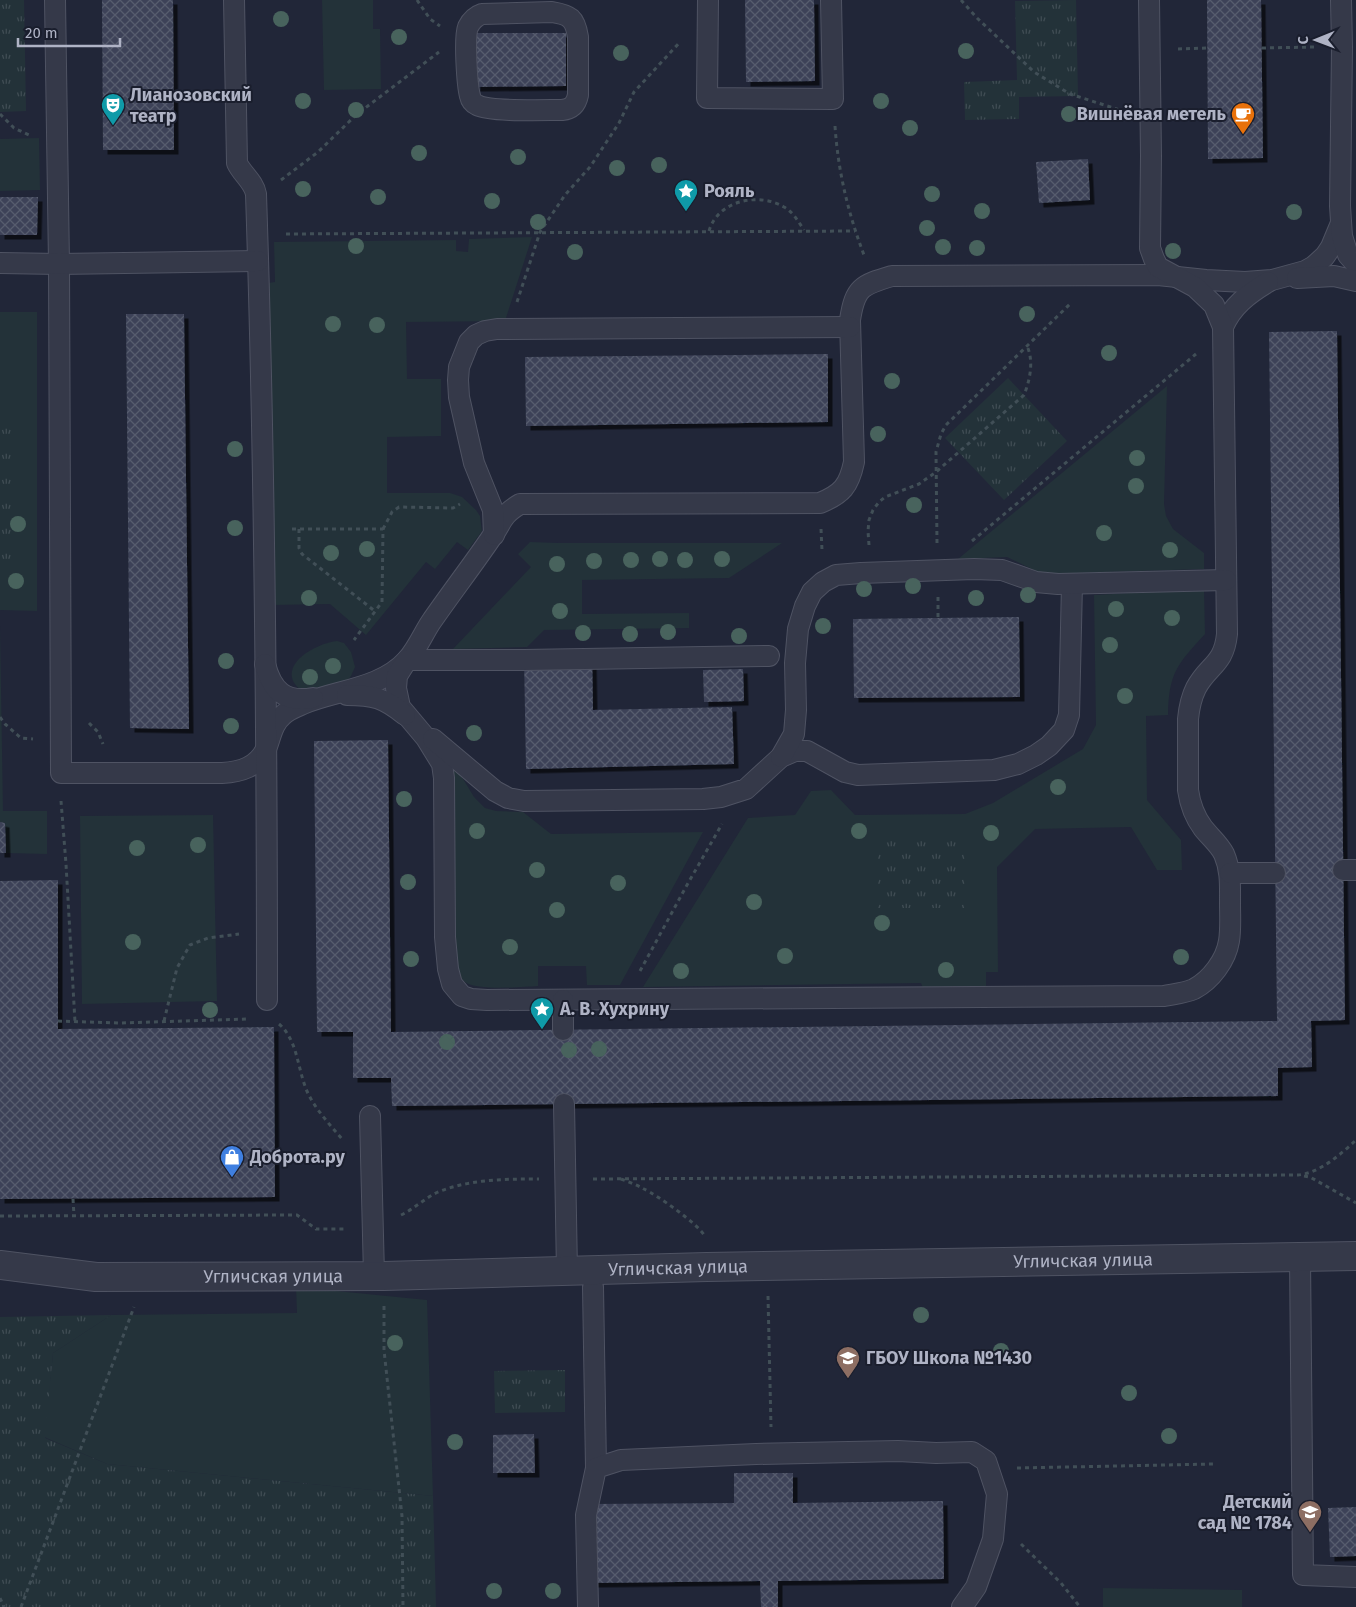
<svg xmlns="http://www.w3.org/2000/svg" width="1356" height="1607" font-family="'Fira Sans',sans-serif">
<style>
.green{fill:#233239}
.park{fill:url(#park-tufts)}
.building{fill:url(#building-cross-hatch);filter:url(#shadow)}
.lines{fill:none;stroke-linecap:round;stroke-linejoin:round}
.lane-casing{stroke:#4f5363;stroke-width:22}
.street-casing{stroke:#4f5363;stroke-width:30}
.path{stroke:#414f57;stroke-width:3;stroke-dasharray:4 4;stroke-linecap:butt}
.lane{stroke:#353949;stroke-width:20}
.street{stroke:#353949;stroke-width:28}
.tree{fill:#48635d}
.labels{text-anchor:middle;stroke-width:4;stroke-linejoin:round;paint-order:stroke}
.poi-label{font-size:18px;font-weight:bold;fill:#afb3c5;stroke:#1a1e2d;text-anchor:start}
.street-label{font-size:18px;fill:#afb3c5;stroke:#1a1e2d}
</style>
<defs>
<pattern id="park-tufts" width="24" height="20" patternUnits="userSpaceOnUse" patternTransform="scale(1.25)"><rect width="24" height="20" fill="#233239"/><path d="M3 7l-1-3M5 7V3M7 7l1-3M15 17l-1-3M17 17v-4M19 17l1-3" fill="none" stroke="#404d54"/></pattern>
<pattern id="building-cross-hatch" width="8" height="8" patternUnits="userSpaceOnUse" patternTransform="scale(1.25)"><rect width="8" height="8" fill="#3d4358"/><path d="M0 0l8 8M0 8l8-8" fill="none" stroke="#565c6e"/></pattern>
<filter id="shadow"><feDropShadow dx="4.5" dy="4.5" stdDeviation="0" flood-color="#0009"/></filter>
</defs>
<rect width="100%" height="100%" fill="#212638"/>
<!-- green -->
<g class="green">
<polygon points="322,0 373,0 373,29 380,29 381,89 324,90"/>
<polygon points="39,138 40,190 0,191 0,139"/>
<polygon points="532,237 505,321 406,322 407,379 441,379 441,436 387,437 387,493 450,493 462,497 476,510 480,516 482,531 468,550 457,542 435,569 426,562 366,635 330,604 272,605 268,283 275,282 274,242 456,240 456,251 468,252 469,239"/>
<polygon points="0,312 37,312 37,611 0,610"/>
<polygon points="1167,386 1164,504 1166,516 1173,529 1204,553 1204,569 1042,574 1007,557 958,559"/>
<polygon points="530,542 558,543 782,543 729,578 582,580 582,614 689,613 689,628 544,630 527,647 453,649 531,567 518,554"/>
<path d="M1204,589L1205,634C1177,665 1169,672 1168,715L1146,716L1147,800L1181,840L1182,870H1157L1131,827L1035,829L997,867L998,972H986V992L925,993L921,983L643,987L748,818L795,815L811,791L831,790L855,815L965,814L993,803L1083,749L1096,725L1094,595Z"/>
<polygon points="0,626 3,811 47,811 47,854 6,853 5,823 0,822"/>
<path d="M337,641L344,643L351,652L355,667L351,676L344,685C334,686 314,692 305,691C300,690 298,688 295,684C281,662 318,643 337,641Z"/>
<path d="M451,759L474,797L485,808L496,811L523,812L551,834L703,832L620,985H587L586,966H538V986C523,987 476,991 465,982C458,977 456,966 454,958Z"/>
<polygon points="213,815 217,1001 82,1004 80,816"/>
<polygon points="296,1287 427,1300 433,1496 107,1464 44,1437 53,1353 111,1315 297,1313"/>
<polygon points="1103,1588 1242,1590 1242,1607 1103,1607"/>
</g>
<!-- park -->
<g class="park">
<polygon points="0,0 24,0 26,111 0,112"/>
<polygon points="1076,0 1078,96 1019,97 1019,119 965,120 964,82 1017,80 1015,1"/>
<polygon points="1008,378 1067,441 1004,500 945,438"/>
<polygon points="0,424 13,424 16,574 0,575"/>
<polygon points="878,836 965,836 965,908 877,908"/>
<polygon points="111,1315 53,1353 45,1438 107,1464 433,1496 436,1607 0,1607 0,1317"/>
<polygon points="565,1370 565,1412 495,1413 494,1371"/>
</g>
<!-- building -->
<g class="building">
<polygon points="102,0 173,0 174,150 103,150"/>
<polygon points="745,0 814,0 815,81 746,82"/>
<polygon points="1207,0 1261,0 1263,158 1208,159"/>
<polygon points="476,33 566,33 566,86 476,87"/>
<polygon points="1088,159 1090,200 1039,203 1036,162"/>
<polygon points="0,197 38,197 37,235 0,235"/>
<polygon points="126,314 184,314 189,729 130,728"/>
<polygon points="1337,331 1345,1020 1311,1021 1312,1067 1278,1068 1278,1096 392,1106 391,1078 353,1078 353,1032 317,1032 314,741 388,740 391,1032 1277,1021 1269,332"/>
<polygon points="828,354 828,422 526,426 525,357"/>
<polygon points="1019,617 1020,697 854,698 853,619"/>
<polygon points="592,654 593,710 732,707 734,764 526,769 524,656"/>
<polygon points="743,669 744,701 704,702 703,670"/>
<polygon points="0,822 5,823 6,853 0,853"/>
<polygon points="58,880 58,1029 274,1027 275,1197 0,1199 0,881"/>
<polygon points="534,1434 535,1473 493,1473 493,1435"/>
<polygon points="734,1473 793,1473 793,1503 943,1501 944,1579 778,1581 778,1607 761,1607 760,1581 593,1583 592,1504 734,1503"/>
<polygon points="1356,1507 1356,1556 1330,1557 1328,1508"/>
</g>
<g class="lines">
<!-- lane casing -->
<g class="lane-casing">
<g id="lane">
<path d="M55,0L59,264L61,773H222C241,772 257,767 266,749C271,737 272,724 283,715C288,710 296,707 303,704C336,690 381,689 407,660C417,649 423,634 431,622C451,593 472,566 491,538C503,522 500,516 520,504L820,503C842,494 849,486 854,462L850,320C855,287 862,285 892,276L1158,275L1206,280L1245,282L1272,280L1305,271L1314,266L1325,256L1331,247L1341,223"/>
<path d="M234,0L237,163C242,174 254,182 256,194C265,463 267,731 267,1000"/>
<polyline points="708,0 707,98 833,99 831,0"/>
<polyline points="1341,0 1342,47 1340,206 1342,236 1348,255 1356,264"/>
<path d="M552,12C570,15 575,18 578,37V95C576,105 571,109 562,110C544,110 490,112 477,105C473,103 471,101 470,96C467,85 464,37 468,27C471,21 476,16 482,14Z"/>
<polyline points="0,263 59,264 258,261"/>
<polyline points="1297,278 1334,276 1356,281"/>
<path d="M1223,327C1232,306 1248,294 1268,282"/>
<polyline points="494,535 493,510 474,463 459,397 458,380 459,367 469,342 476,335 485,331 497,329 850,327"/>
<path d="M769,656L524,660H407L397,676L396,688L400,707L426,738L442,764L444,778L445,937L448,969L452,984L462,996L471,999L487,1000L1164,996C1174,994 1185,993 1194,989C1211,980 1226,960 1229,941C1231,929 1230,916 1230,903C1230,886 1231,870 1224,854C1219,844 1210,837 1203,828C1194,816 1190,804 1188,790V719C1189,709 1191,698 1196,688C1208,665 1224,665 1227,634L1223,327L1214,305L1195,287L1158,267L1154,259L1150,248L1151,156L1149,0"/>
<path d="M265,664C272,691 285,703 313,698"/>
<path d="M347,695C374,695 384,698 405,715"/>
<polyline points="433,739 495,791 508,798 524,801 703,799 721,797 746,789 781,757 795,751 807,751 845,772 858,775 994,770 1018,764 1036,755 1049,746 1064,730 1069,715 1072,584"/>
<polyline points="781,757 794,734 796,710 795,663 798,629 805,606 812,592 823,582 836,575 861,573 974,569 1002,570 1036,582 1058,584 1226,580"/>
<polyline points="1343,870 1356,870"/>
<polyline points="1230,873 1275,873"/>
<polyline points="563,1030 563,1000"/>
<polyline points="564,1104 567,1272"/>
<polyline points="370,1116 374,1275"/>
<polyline points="1300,1257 1303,1575 1356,1577"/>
<polyline points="593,1287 596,1468"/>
<polyline points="588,1607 586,1515 596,1468 621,1460 756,1454 898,1451 936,1453 972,1452 986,1461 997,1494 993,1539 976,1587 962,1607"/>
</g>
</g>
<!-- street casing -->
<g class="street-casing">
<g id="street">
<path id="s1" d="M0,1265L96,1277L384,1276L707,1267L1356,1256"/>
</g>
</g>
<!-- path -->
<g class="path">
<polyline points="417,0 430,19 440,26"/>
<polyline points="961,0 977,18 1034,72 1070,94 1123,111"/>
<polyline points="1262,48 1315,47"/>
<polyline points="1178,49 1208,48"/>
<polyline points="0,114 14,128 29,135"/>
<path d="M835,126C838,171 848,213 864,255"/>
<polyline points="281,180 318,152 356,115 439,52"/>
<path d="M709,231C718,200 759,192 784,207C793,212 798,221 804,230"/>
<polyline points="286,234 855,231"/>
<polyline points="517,302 540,232 565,195 590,167 619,123 634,92 680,42"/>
<polyline points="292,529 383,529 382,602 354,640"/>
<polyline points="299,529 299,548 302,554 376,612"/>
<polyline points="383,529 392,512 399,507 453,508 460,504"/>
<polyline points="821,529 822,550"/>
<polyline points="972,541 1196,354"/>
<polyline points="937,543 936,452 941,434 946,425 1070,304"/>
<path d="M869,545L868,531L869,520L873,510L879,502L885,497L919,484L936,472L1024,395C1030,380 1034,361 1027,346"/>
<polyline points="938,597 938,618"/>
<polyline points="0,717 5,724 21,738 33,739"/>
<polyline points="89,723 98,732 103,744"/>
<polyline points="61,801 66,864 75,1022"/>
<polyline points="640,971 687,885 722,824"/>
<polyline points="58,1021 120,1023 246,1019"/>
<polyline points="164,1021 177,968 190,945 208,938 239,934"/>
<path d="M279,1024C300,1042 297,1076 311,1099C319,1113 331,1126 342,1139"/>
<polyline points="1304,1176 1310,1177 1356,1203"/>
<path d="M593,1179L1298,1175C1320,1173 1341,1154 1356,1140"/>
<path d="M621,1179C629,1182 637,1185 644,1189C657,1195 698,1224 704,1235"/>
<polyline points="73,1199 74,1216"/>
<path d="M401,1215C414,1209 425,1198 438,1192C471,1179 504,1179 539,1179"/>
<polyline points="0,1216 297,1215 316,1229 345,1229"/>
<polyline points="768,1296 771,1427"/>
<polyline points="384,1306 384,1350 402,1516 403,1607"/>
<polyline points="1017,1468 1215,1464"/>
<polyline points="1021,1544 1061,1583 1080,1607"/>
<polyline points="0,1598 4,1607"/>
<polyline points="21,1607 134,1307"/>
</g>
<!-- lane -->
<use href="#lane" class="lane"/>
<!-- street -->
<use href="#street" class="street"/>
</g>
<!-- trees -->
<g class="tree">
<circle cx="281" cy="19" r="8"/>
<circle cx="399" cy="37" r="8"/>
<circle cx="966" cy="51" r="8"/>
<circle cx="621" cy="53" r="8"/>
<circle cx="303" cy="101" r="8"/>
<circle cx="881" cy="101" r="8"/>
<circle cx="356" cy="110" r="8"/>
<circle cx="1069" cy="114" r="8"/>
<circle cx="910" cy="128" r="8"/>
<circle cx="419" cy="153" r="8"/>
<circle cx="518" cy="157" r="8"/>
<circle cx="659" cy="165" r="8"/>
<circle cx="617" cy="168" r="8"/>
<circle cx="303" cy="189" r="8"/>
<circle cx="932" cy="194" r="8"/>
<circle cx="378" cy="197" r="8"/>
<circle cx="492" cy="201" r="8"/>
<circle cx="982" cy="211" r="8"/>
<circle cx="1294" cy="212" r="8"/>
<circle cx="538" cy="222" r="8"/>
<circle cx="927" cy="228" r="8"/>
<circle cx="356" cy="246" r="8"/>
<circle cx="943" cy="247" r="8"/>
<circle cx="977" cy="248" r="8"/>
<circle cx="1173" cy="251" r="8"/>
<circle cx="575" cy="252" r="8"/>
<circle cx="1027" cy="314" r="8"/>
<circle cx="333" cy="324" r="8"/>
<circle cx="377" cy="325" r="8"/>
<circle cx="1109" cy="353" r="8"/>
<circle cx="892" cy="381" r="8"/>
<circle cx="878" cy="434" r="8"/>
<circle cx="235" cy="449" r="8"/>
<circle cx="1137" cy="458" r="8"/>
<circle cx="1136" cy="486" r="8"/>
<circle cx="914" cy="505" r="8"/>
<circle cx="18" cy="524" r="8"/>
<circle cx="235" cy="528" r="8"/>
<circle cx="1104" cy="533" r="8"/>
<circle cx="367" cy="549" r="8"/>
<circle cx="1170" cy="550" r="8"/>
<circle cx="331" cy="553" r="8"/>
<circle cx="660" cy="559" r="8"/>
<circle cx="722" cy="559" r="8"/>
<circle cx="631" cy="560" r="8"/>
<circle cx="685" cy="560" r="8"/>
<circle cx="594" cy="561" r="8"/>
<circle cx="557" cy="564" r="8"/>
<circle cx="16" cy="581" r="8"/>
<circle cx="913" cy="586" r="8"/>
<circle cx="864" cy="589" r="8"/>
<circle cx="1028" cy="595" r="8"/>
<circle cx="309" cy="598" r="8"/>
<circle cx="976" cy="598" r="8"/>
<circle cx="1116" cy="609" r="8"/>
<circle cx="560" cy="611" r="8"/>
<circle cx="1172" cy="618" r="8"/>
<circle cx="823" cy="626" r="8"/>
<circle cx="668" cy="632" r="8"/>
<circle cx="583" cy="633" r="8"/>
<circle cx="630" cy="634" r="8"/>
<circle cx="739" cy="636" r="8"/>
<circle cx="1110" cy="645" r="8"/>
<circle cx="226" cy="661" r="8"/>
<circle cx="333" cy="666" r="8"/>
<circle cx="310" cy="677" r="8"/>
<circle cx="1125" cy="696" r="8"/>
<circle cx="231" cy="726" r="8"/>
<circle cx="474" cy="733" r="8"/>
<circle cx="1058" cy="787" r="8"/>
<circle cx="404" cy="799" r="8"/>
<circle cx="477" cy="831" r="8"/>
<circle cx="859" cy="831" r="8"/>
<circle cx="991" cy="833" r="8"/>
<circle cx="198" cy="845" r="8"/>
<circle cx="137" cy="848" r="8"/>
<circle cx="537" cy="870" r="8"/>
<circle cx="408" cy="882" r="8"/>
<circle cx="618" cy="883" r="8"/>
<circle cx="754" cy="902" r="8"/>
<circle cx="557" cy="910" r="8"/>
<circle cx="882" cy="923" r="8"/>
<circle cx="133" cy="942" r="8"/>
<circle cx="510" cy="947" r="8"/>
<circle cx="785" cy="956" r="8"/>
<circle cx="1181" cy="957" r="8"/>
<circle cx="411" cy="959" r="8"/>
<circle cx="946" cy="970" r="8"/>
<circle cx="681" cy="971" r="8"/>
<circle cx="210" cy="1010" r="8"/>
<circle cx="447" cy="1042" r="8"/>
<circle cx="599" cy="1049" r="8"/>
<circle cx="569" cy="1050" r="8"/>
<circle cx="921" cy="1315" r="8"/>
<circle cx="395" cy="1343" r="8"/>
<circle cx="1001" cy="1351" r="8"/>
<circle cx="1129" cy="1393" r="8"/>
<circle cx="1169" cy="1436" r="8"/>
<circle cx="455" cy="1442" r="8"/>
<circle cx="494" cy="1591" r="8"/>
<circle cx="553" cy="1591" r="8"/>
</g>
<!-- icons -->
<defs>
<g id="theatre-pin" transform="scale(1.25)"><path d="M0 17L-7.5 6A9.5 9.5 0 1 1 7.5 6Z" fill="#0f9aa8" stroke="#1a1e2d"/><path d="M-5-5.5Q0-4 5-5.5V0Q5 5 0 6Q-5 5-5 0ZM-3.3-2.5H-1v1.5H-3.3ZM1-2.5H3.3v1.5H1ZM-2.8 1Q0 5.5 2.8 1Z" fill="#fff"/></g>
<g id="cafe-pin" transform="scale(1.25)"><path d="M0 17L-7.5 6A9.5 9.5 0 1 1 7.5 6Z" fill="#e8710a" stroke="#1a1e2d"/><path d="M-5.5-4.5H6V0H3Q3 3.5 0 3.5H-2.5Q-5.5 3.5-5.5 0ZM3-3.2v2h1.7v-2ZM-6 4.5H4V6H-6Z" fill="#fff"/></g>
<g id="sight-pin" transform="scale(1.25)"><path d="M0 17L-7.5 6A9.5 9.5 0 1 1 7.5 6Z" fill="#0f9aa8" stroke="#1a1e2d"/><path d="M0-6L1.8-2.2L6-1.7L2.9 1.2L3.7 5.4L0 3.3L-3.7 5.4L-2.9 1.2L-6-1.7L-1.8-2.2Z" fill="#fff"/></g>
<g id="shop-pin" transform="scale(1.25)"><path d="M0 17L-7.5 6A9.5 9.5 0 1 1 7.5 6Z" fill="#3f7fe0" stroke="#1a1e2d"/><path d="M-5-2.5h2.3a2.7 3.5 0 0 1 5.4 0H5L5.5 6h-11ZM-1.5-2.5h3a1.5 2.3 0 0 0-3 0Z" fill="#fff"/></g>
<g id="school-pin" transform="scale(1.25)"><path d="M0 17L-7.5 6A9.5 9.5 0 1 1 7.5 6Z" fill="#8d6e63" stroke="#1a1e2d"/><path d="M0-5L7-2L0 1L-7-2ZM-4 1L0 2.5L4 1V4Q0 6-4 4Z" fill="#fff"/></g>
</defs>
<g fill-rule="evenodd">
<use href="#theatre-pin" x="113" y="105"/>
<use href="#cafe-pin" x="1243" y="114"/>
<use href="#sight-pin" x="686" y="191"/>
<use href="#sight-pin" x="542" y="1009"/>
<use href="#shop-pin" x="232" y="1157"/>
<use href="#school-pin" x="848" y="1358"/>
<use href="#school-pin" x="1310" y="1512"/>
</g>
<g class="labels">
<!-- poi labels -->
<g class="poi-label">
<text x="130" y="101">Лианозовский<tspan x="130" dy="21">театр</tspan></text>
<text x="1226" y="120" text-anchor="end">Вишнёвая метель</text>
<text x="704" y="197">Рояль</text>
<text x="560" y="1015">А. В. Хухрину</text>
<text x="250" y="1163">Доброта.ру</text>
<text x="866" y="1364">ГБОУ Школа №1430</text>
<text x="1292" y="1508" text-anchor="end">Детский<tspan x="1292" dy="21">сад № 1784</tspan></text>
</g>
<!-- street labels -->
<g class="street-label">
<text dy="6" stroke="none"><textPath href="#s1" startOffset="1084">Угличская улица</textPath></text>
<text dy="6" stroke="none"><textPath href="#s1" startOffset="679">Угличская улица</textPath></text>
<text dy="6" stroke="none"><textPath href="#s1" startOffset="274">Угличская улица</textPath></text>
</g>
</g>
<!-- north arrow -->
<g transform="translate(1316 40) rotate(269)" stroke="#1a1e2d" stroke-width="4" paint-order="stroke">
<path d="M0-4L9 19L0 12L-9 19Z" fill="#afb3c5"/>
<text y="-8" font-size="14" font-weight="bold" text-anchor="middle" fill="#afb3c5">С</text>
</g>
<!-- scale -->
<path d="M18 38v8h102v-8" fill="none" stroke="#afb3c5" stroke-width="2.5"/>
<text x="25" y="38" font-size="15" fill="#afb3c5" stroke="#1a1e2d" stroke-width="4" paint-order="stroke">20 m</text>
</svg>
